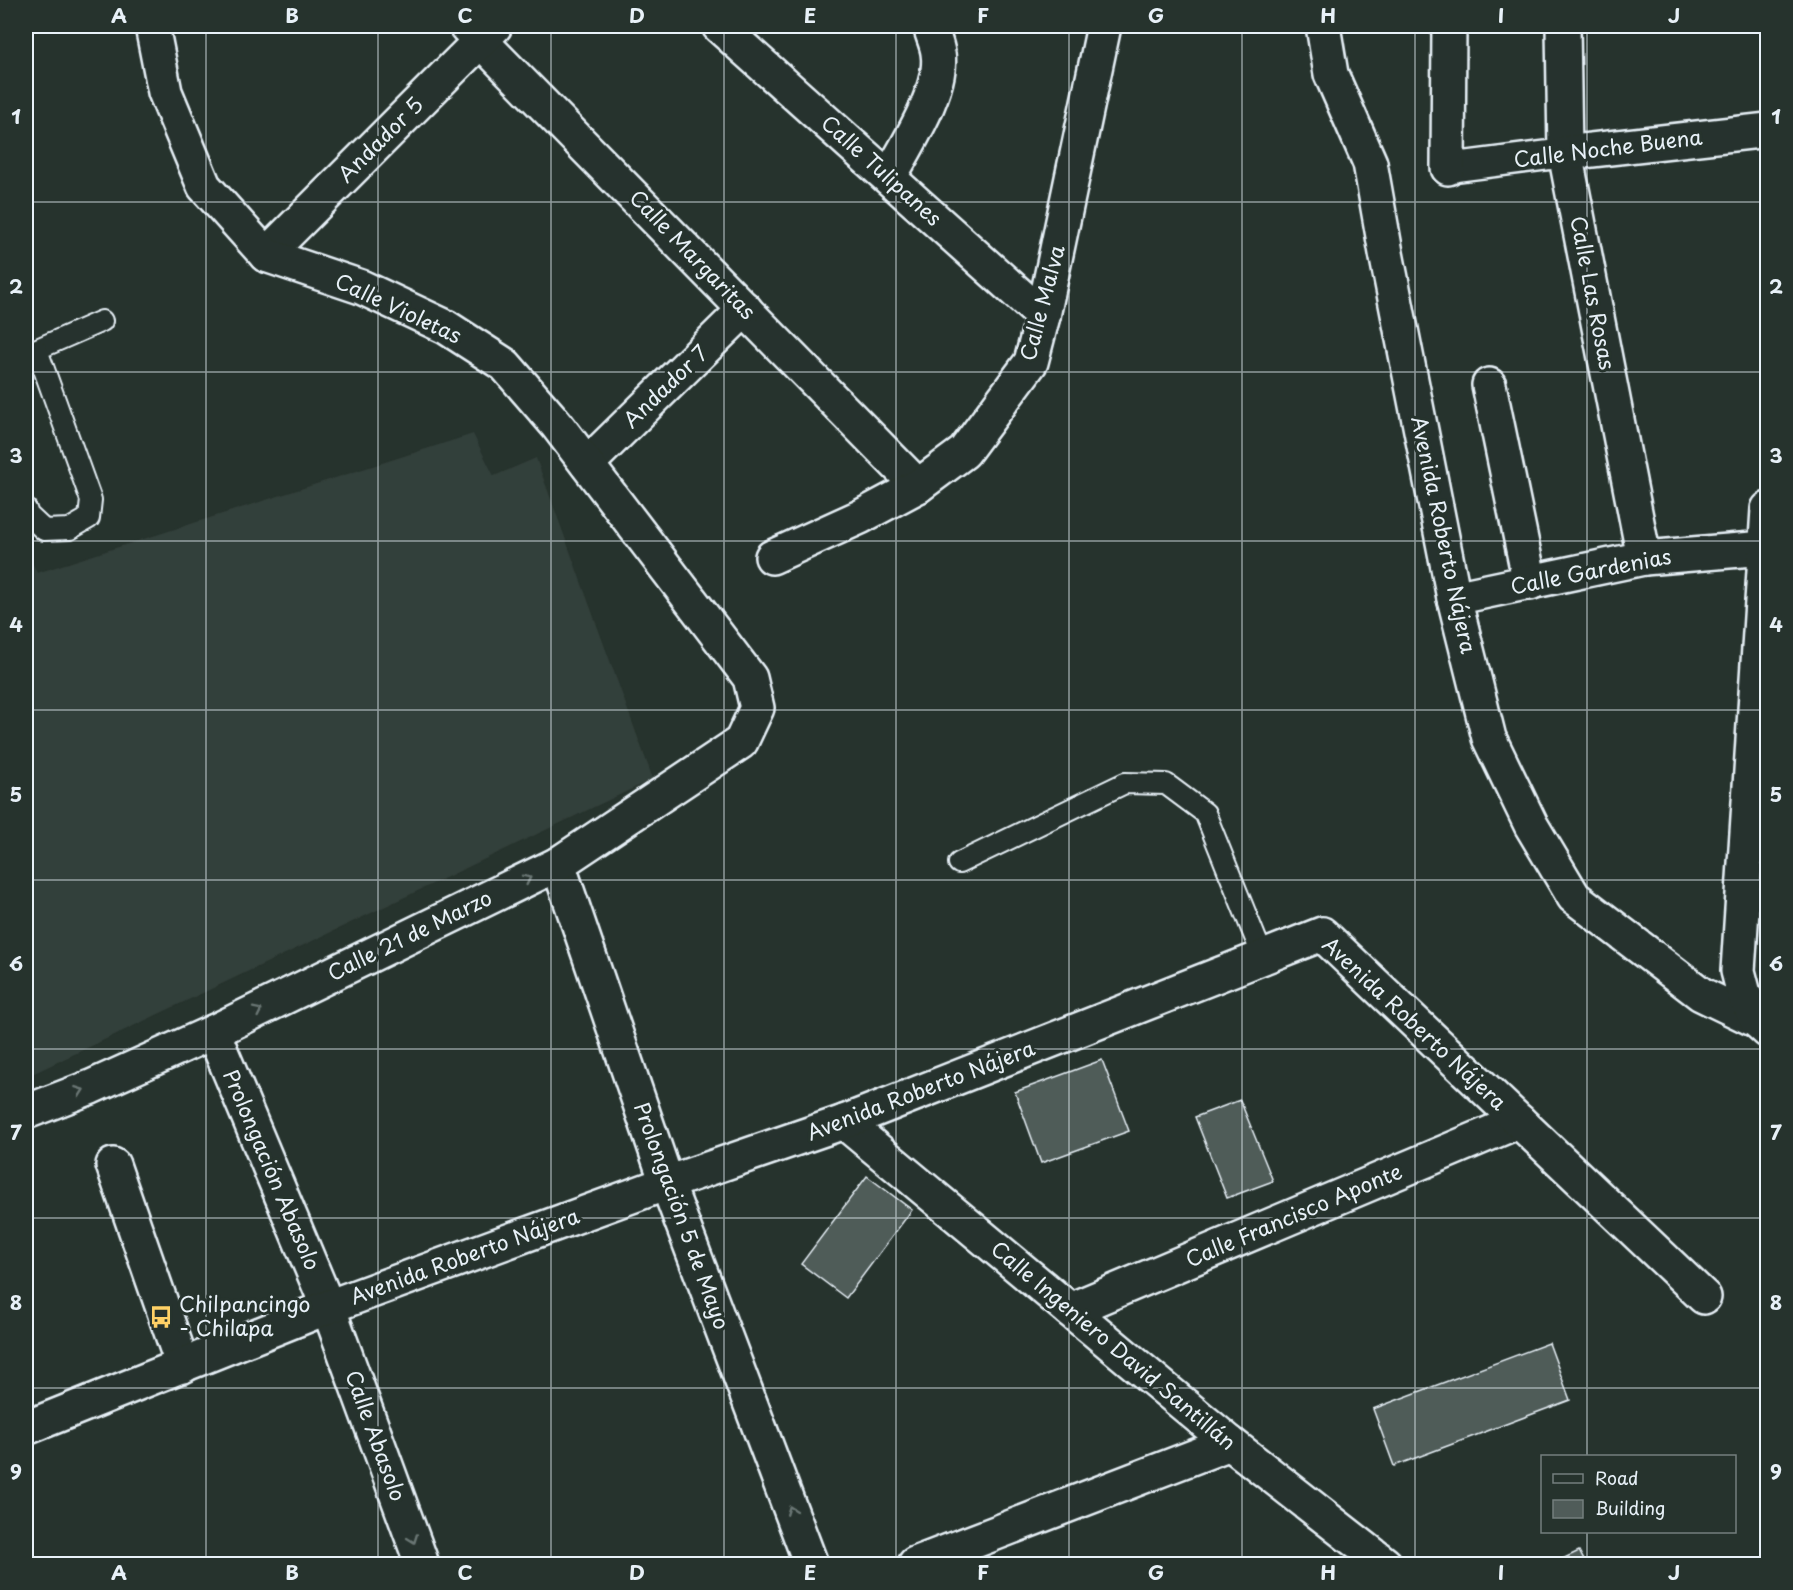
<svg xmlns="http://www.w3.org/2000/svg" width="1793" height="1590" font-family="'Playpen Sans',sans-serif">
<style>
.built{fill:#333f3a}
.building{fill:#505c59;stroke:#e8f1f8;stroke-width:1.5}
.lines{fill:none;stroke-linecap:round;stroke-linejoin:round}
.service-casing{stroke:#e8f1f8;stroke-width:24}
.pedestrian-casing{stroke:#e8f1f8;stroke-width:33}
.minor-casing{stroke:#e8f1f8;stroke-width:38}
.service{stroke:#26332d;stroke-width:20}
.pedestrian{stroke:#26332d;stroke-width:28}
.minor{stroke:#26332d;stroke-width:33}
.oneway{stroke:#6a7674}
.grid{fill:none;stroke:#e8f1f8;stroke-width:1.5;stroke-opacity:0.55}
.labels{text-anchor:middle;stroke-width:6;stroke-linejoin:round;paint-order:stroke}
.street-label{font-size:21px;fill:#e8f1f8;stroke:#26332d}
.poi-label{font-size:21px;fill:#e8f1f8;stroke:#26332d;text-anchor:start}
.neatline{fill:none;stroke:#e8f1f8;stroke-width:2}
.grid-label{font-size:20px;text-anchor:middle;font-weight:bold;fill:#e8f1f8}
</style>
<rect width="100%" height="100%" fill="#26332d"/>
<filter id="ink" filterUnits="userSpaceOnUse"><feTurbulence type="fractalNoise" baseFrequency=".0167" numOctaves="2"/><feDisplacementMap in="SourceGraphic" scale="12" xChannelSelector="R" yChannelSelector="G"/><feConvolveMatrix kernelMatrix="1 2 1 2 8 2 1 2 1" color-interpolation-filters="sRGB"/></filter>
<g filter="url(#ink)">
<!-- built -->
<polygon class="built" points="473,434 494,476 536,458 653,779 26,1077 26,549 37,573"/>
<!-- building -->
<g class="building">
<polygon points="1102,1060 1129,1131 1041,1163 1015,1092"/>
<polygon points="1240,1100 1273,1181 1227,1198 1195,1117"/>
<polygon points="867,1176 912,1210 846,1298 801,1264"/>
<polygon points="1549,1343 1570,1400 1394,1466 1373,1409"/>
<polygon points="1579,1551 1586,1564 1552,1564"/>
</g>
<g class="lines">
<!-- service casing -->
<g class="service-casing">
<g id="service">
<polyline points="26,354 102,321"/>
<polyline points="26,509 28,515 44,530 70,529 89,518 91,500 37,350"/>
<polyline points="959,863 1125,783 1166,784 1205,813 1263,957"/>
</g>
</g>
<!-- pedestrian casing -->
<g class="pedestrian-casing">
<polyline id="pedestrian" points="1448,168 1565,153"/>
</g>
<!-- minor casing -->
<g class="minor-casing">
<g id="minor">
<polyline points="466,26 918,486"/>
<polyline points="719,26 1043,316"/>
<polyline points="1323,26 1331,74 1370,163 1386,253 1454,598 1489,738 1531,825 1574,897 1701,994 1757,1021 1768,1031"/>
<polyline points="1563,26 1565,153 1644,558"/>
<polyline points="1565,153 1768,130"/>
<polyline points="1448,168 1449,26"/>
<path d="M889,178C906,146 944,89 938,53C937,44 932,34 930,26"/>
<polyline points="266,255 495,26"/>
<polyline points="1489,385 1530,583"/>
<polyline points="587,464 745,309"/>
<polyline points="772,557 860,517 918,486 964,452 1031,362 1043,316 1104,26"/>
<polyline points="1454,598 1644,558 1765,548"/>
<polyline points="558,864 667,1183 811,1564"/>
<polyline points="1757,1021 1744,994 1738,971 1768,509"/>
<polyline points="213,1032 328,1307 422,1564"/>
<polyline points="26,1112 91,1087 213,1032 558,864 741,742 757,708 750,678 557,425 505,365 446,327 361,287 266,255 204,186 165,92 152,26"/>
<polyline points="844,1122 1230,1443 1385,1564"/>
<polyline points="113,1165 183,1366"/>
<polyline points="1070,1310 1519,1121"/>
<polyline points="26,1428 328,1307 667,1183 844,1122 1322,934 1704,1297"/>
<polyline points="915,1564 1230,1443"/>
</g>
</g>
<!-- service -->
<use href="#service" class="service"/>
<!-- pedestrian -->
<use href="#pedestrian" class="pedestrian"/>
<!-- minor -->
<use href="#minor" class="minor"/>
</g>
<!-- one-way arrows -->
<defs><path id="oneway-chevron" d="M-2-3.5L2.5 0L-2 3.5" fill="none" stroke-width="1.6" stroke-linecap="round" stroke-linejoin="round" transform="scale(1.5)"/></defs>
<g class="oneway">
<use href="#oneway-chevron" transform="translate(527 879) rotate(-26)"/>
<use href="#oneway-chevron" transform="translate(258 1011) rotate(-26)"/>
<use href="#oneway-chevron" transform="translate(80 1091) rotate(-20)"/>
<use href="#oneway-chevron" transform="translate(791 1510) rotate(-111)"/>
<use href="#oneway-chevron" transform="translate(413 1539) rotate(70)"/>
</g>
</g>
<!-- grid -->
<path class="grid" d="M206,26V1564M378,26V1564M551,26V1564M724,26V1564M896,26V1564M1069,26V1564M1242,26V1564M1415,26V1564M1587,26V1456M26,202H1768M26,372H1768M26,541H1768M26,710H1768M26,880H1768M26,1049H1768M26,1218H1768M26,1388H1768M1587,1532V1564"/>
<!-- icons -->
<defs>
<g id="bus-bare" transform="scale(1.8)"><path d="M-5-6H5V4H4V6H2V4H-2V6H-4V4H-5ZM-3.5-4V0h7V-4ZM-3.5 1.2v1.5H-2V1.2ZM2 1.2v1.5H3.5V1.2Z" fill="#ffd166" stroke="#26332d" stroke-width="2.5" paint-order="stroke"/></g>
</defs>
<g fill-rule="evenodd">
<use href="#bus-bare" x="161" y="1317"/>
</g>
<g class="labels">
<!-- street labels -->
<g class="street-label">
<text transform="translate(381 140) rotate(-45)" y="7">Andador 5</text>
<text transform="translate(1608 149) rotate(-7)" y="7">Calle Noche Buena</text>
<text transform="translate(881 171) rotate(42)" y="7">Calle Tulipanes</text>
<text transform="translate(692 255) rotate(46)" y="7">Calle Margaritas</text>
<text transform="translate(1592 293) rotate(79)" y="7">Calle Las Rosas</text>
<text transform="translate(1043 303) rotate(-75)" y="7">Calle Malva</text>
<text transform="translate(398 309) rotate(25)" y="7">Calle Violetas</text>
<text transform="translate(666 387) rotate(-44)" y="7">Andador 7</text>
<text transform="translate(1443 535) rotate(78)" y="7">Avenida Roberto Nájera</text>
<text transform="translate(1591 572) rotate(-11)" y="7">Calle Gardenias</text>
<text transform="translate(410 936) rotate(-26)" y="7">Calle 21 de Marzo</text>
<text transform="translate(1414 1024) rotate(43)" y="7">Avenida Roberto Nájera</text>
<text transform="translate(921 1091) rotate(-21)" y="7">Avenida Roberto Nájera</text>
<text transform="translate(271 1170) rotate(67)" y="7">Prolongación Abasolo</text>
<text transform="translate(681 1216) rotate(70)" y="7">Prolongación 5 de Mayo</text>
<text transform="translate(1294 1216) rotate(-23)" y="7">Calle Francisco Aponte</text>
<text transform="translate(465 1257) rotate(-20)" y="7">Avenida Roberto Nájera</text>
<text transform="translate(1113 1346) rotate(40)" y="7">Calle Ingeniero David Santillán</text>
<text transform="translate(375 1436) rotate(70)" y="7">Calle Abasolo</text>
</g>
<!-- poi labels -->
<g class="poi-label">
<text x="179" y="1312">Chilpancingo<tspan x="179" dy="24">- Chilapa</tspan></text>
</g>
</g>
<!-- margin -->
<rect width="1793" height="1590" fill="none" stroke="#26332d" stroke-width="66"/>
<!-- legend -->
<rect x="1541" y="1455" width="195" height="78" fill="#26332d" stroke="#747f7e" stroke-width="1.5"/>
<rect x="1553" y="1474" width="30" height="9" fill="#26332d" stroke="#747f7e" stroke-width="1.5"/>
<text x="1595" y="1485" font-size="18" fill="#e8f1f8">Road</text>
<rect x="1553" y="1500" width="30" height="18" fill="#505c59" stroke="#747f7e" stroke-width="1.5"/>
<text x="1595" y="1515" font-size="18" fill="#e8f1f8">Building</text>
<rect x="33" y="33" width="1727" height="1524" class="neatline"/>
<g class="grid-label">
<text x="119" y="23">A</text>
<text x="292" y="23">B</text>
<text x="465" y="23">C</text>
<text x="637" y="23">D</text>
<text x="810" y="23">E</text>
<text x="983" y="23">F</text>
<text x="1156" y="23">G</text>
<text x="1328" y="23">H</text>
<text x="1501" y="23">I</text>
<text x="1674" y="23">J</text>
<text x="16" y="124">1</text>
<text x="1776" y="124">1</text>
<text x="16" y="294">2</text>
<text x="1776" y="294">2</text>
<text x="16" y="463">3</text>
<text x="1776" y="463">3</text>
<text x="16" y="632">4</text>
<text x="1776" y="632">4</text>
<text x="16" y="802">5</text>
<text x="1776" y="802">5</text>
<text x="16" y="971">6</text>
<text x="1776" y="971">6</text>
<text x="16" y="1140">7</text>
<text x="1776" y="1140">7</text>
<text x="16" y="1310">8</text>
<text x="1776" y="1310">8</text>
<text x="16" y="1479">9</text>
<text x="1776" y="1479">9</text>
<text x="119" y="1580">A</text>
<text x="292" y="1580">B</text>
<text x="465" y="1580">C</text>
<text x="637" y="1580">D</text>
<text x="810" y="1580">E</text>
<text x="983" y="1580">F</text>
<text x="1156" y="1580">G</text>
<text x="1328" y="1580">H</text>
<text x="1501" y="1580">I</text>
<text x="1674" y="1580">J</text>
</g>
</svg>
